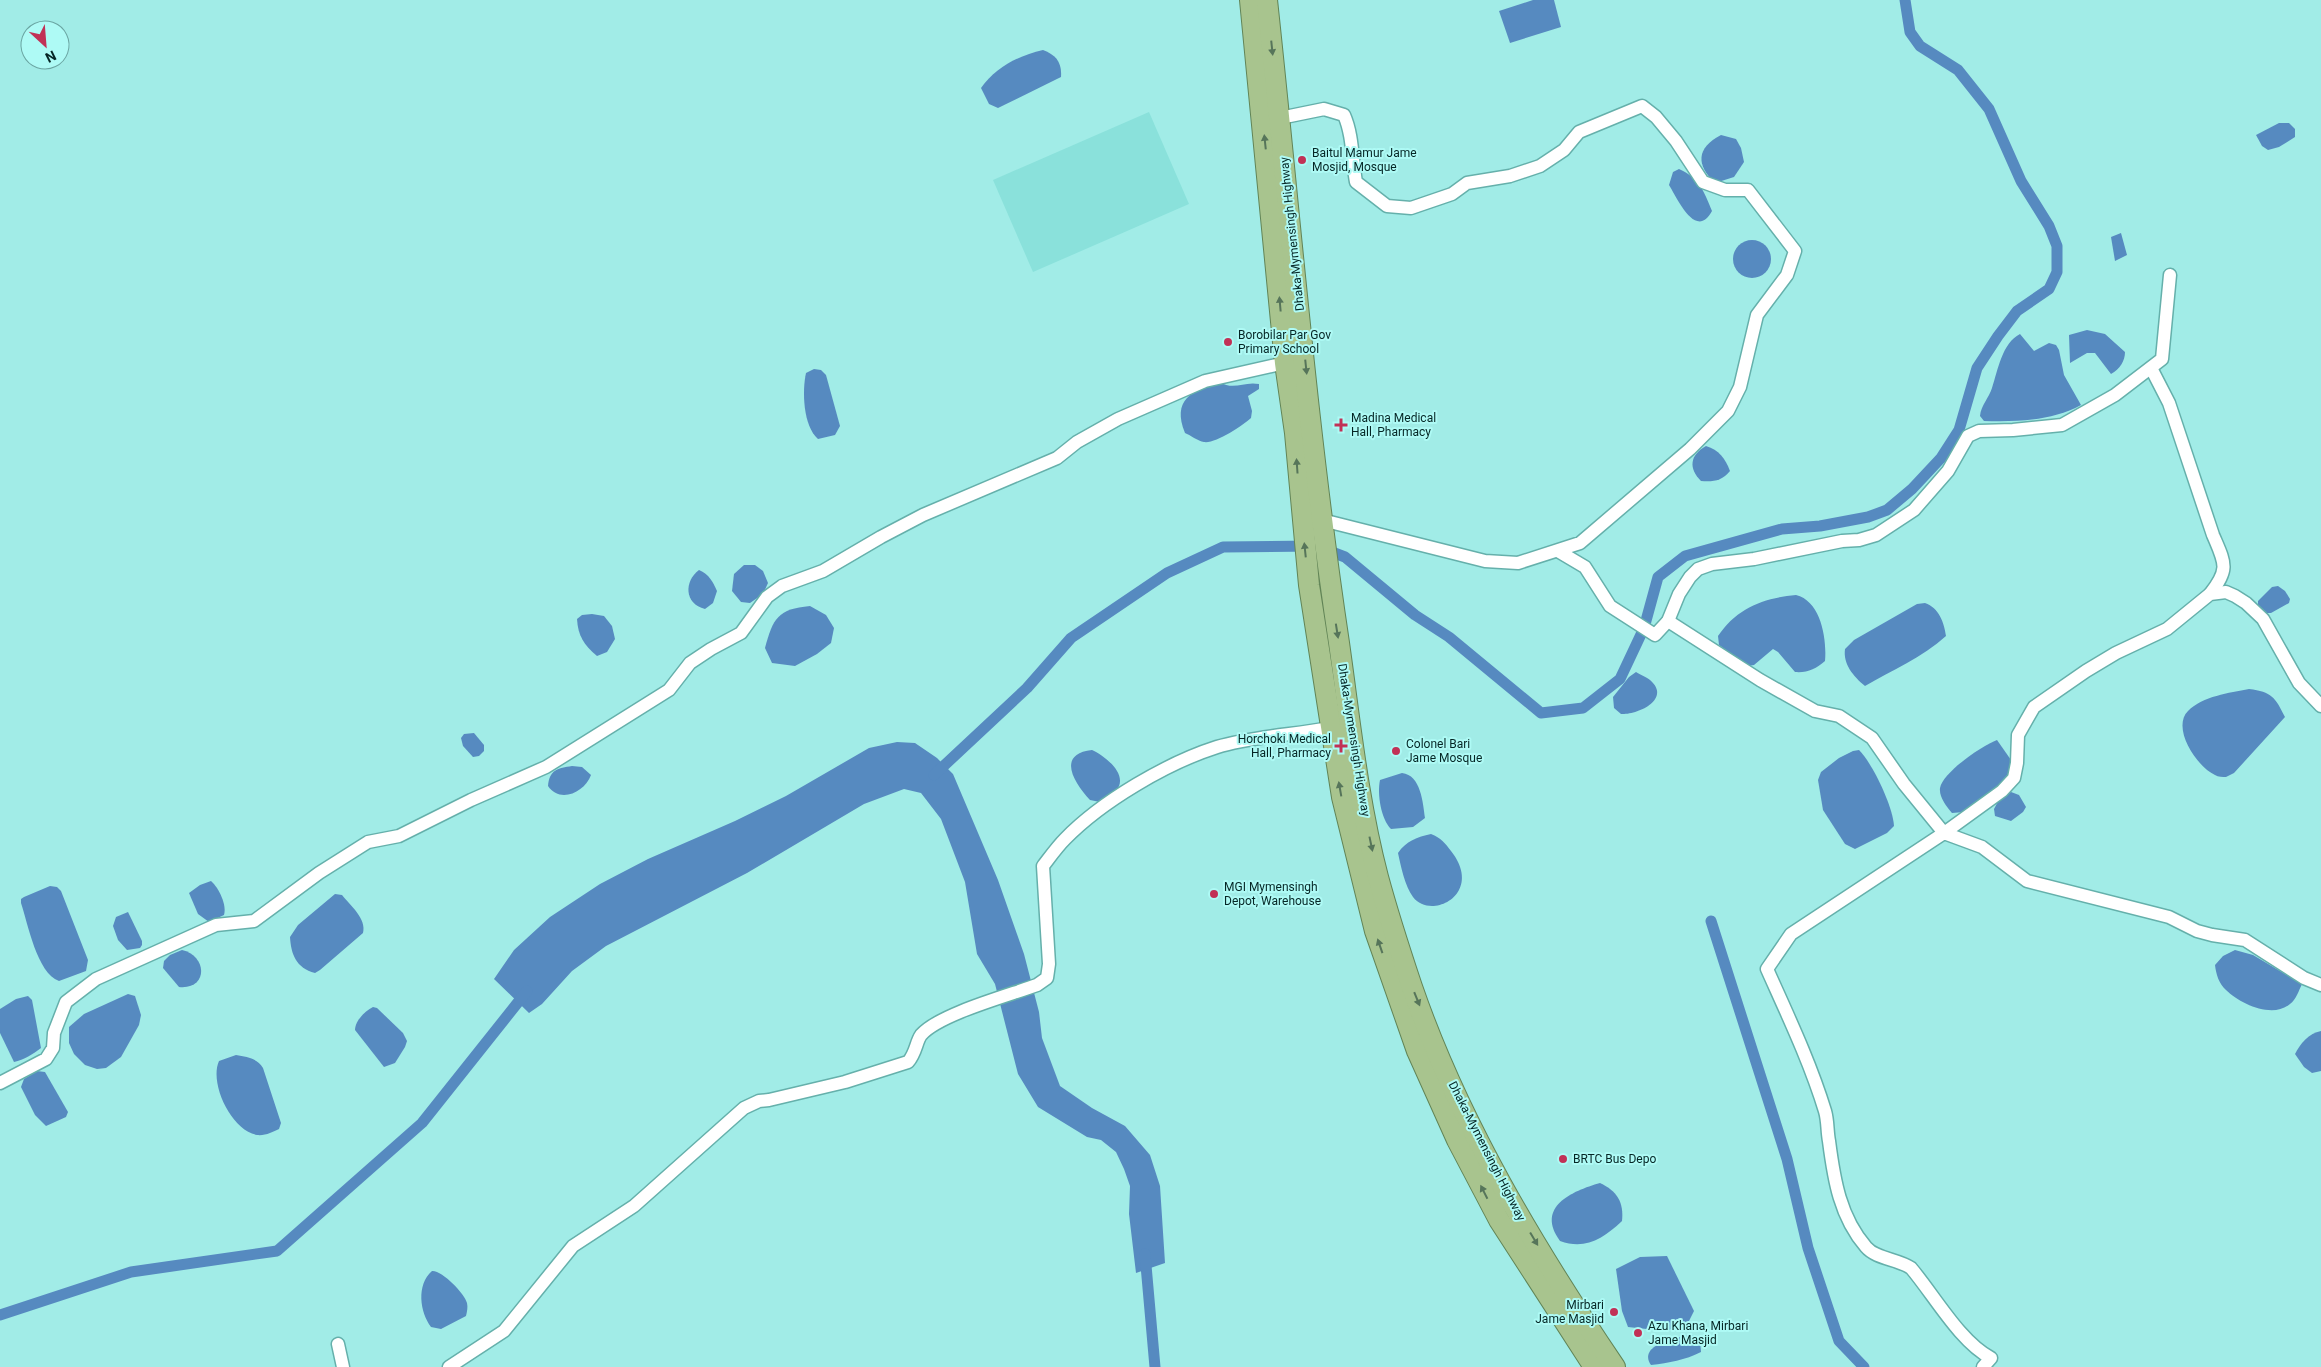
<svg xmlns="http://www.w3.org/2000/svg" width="2321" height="1367" font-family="Roboto,sans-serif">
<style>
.built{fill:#8ae1db}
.water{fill:#568ac0}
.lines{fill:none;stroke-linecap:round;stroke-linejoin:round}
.canal{stroke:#568ac0;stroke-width:11}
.minor-casing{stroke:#65b0ab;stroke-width:15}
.trunk-casing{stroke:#618456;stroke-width:22}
.minor{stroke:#fff;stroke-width:12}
.trunk{stroke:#a8c48e;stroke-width:20}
.oneway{fill:#56755a}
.poi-dot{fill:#c13156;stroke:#aefaf5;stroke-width:2}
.labels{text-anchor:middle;stroke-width:4;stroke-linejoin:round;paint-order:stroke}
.poi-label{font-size:12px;fill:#052625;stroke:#aefaf5;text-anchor:start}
.street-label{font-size:12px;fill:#052625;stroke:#aefaf5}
</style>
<rect width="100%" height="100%" fill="#a1ece7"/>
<!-- built -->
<polygon class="built" points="1149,112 1189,204 1033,272 993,180"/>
<!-- water -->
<g class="water">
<polygon points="1533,0 1554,0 1561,27 1510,43 1499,11"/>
<path d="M1043,50C1056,55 1062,62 1061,77L998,108L989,104L981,88C996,67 1018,56 1043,50Z"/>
<polygon points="2279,123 2289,123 2295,129 2295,137 2279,147 2268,150 2262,146 2256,135"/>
<path d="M1721,135L1736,139L1741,148L1744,162L1734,177L1715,183C1696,165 1696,148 1721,135Z"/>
<path d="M1679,169C1699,178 1704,191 1712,211C1696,241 1677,198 1669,185L1673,172Z"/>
<polygon points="2121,233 2127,255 2115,261 2111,237"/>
<circle cx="1752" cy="259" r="19"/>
<path d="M2087,330L2105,334L2125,352C2125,361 2120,369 2111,374L2095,353H2087L2070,363L2069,335Z"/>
<path d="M2020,334L2034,351L2049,343L2056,345L2059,350L2064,375L2081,405C2052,421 2016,422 1984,421L1980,416C1981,405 1989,398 1992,388C1998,370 2002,343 2020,334Z"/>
<path d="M814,369L821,370L826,375L840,426L835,435L818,439C803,426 802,391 806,373Z"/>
<path d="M1219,382C1235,391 1243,381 1259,384V389L1248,396L1252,411L1251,418C1242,426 1215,444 1204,442C1198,441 1190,435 1185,433C1172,400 1191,391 1219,382Z"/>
<path d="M1706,446C1719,450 1725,458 1730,471C1722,481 1713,482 1701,481C1688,468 1690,455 1706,446Z"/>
<polygon points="744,565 755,565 763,571 768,583 763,594 750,603 741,602 732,591 734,574"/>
<path d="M699,570C709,574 713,582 717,591L713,603L705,609C684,604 684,581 699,570Z"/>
<polygon points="2278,586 2285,591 2290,599 2289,603 2271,613 2265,613 2258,607 2258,601 2272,587"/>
<path d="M1796,595C1821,601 1827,639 1825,661C1816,669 1807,673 1795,672L1778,652L1773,649L1754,665L1748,666L1719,645L1718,636C1737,608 1763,598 1796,595Z"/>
<path d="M1925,603C1939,608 1944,622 1946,636C1922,658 1892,670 1865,686C1853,676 1843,664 1845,649L1854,640L1917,604Z"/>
<path d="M810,606L826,615L834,628L831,643L817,654L795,666L772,663L765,648C773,618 778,609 810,606Z"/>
<path d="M592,614L604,616L612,626L615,639L607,652L597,656C584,645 578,636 577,619L582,615Z"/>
<path d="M1636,672C1640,675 1647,677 1650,680C1672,699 1638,715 1621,714L1614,708L1613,697L1629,677Z"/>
<path d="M2249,689C2272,692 2275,697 2285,717L2234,773L2226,777C2223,777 2218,777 2215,775C2197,767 2171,728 2188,711C2203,696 2229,693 2249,689Z"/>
<polygon points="474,733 484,745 484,751 479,756 473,757 463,746 461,738 464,734"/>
<path d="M1997,740L2011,760V769L2008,779L1964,812L1952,813C1946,806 1939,797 1940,788C1943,772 1983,745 1997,740Z"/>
<polygon points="897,742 915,743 937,758 953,774 998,880 1024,954 1039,1012 1042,1038 1060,1086 1092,1108 1125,1126 1150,1155 1160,1186 1165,1263 1136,1273 1129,1214 1130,1186 1124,1169 1116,1152 1101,1140 1087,1137 1038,1107 1018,1074 995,984 977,954 965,882 941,819 921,793 904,789 864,804 747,873 606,946 572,971 542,1004 529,1013 494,979 514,950 550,917 600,884 648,859 735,821 786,796 869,748"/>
<path d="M1092,750C1103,755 1125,771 1119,786C1116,793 1107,798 1100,802L1090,800C1074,783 1056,754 1092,750Z"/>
<path d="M1859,750C1873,764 1893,807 1894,826L1887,833L1855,849L1845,844L1823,810L1818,780L1821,772L1839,758L1853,751Z"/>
<path d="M572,766L582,767L591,775C585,792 560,804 548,786C549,770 558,768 572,766Z"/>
<path d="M1402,773C1421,775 1423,803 1425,818L1413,827L1391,829C1381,819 1377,794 1380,780Z"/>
<polygon points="2011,792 2019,795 2026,807 2023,812 2011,821 1995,816 1994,809 2001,796"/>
<path d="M1431,834C1441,838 1445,843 1451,851C1485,894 1431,921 1413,897C1405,886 1401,867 1398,853C1406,841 1417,837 1431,834Z"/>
<path d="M211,881C219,888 227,905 224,915L209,922L198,914L189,893L200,885Z"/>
<path d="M50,886L57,887L61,891L88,960L86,971L59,981C37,973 28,924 21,903V899L24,897Z"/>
<path d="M335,894L342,895C350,905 367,919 363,933L320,970L315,973C296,968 291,954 290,937L298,925Z"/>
<polygon points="128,912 142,941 142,945 140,948 127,950 118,940 113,926 116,917"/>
<path d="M182,950C208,956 208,990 179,987L163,968L164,961L170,955Z"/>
<path d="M2235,950L2253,955L2302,984C2299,990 2296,1000 2290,1004C2273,1019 2240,1004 2226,990C2219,984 2216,974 2215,965L2223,956Z"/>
<polygon points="128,994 135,996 141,1015 139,1025 121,1057 106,1068 97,1069 85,1065 74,1054 69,1043 69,1027 84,1014"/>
<path d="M28,996L32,1000L41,1048C33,1054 24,1060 14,1062L0,1033V1009L16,999Z"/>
<path d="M373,1007L377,1008L403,1033L407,1041L405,1047L395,1063L384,1067L355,1030C355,1021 365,1011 373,1007Z"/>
<path d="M2321,1031V1071L2312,1073L2304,1067L2295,1054C2300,1044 2309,1033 2321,1031Z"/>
<path d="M236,1055C247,1057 257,1058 263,1068L281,1123L279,1129C273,1132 265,1136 257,1135C231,1130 209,1083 219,1061Z"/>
<polygon points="37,1071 45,1072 68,1112 66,1117 46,1126 35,1115 21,1087 24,1079"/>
<path d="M1600,1183C1617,1191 1624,1202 1622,1221C1603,1239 1585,1250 1560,1241C1535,1207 1572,1191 1600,1183Z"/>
<polygon points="1667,1256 1694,1311 1687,1325 1665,1331 1628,1327 1622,1311 1616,1269 1640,1257"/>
<path d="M432,1271C442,1270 465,1294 467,1303C468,1307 467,1312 466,1316L441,1329L431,1327C420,1312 416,1285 432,1271Z"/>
<path d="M1691,1335L1697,1336L1700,1341L1701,1352C1685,1360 1669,1363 1651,1365C1637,1345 1677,1337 1691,1335Z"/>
</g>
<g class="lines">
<!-- canal -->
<g class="canal">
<polyline points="934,775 1027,688 1071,638 1167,573 1223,547 1316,546 1345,557 1415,615 1449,637 1541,713 1583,708 1620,679 1644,628 1658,577 1685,556 1782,529 1820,526 1868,517 1887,510 1912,489 1941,458 1959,430 1977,368 1998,336 2017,311 2049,289 2057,272 2057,246 2049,226 2021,181 1989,109 1958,70 1920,46 1910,32 1905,0"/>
<polyline points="1711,921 1787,1159 1808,1248 1839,1341 1864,1367"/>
<polyline points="1145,1254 1155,1367"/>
<polyline points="0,1315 131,1272 277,1251 422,1123 527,991"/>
</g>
<!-- minor casing -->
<g class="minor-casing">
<g id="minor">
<path d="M1280,118L1324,109L1344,115C1353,135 1352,160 1356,182L1387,206L1411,208L1452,194L1467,183L1510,176L1540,166L1564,150L1579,132L1642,106L1656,117L1676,141L1703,182L1725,190H1748L1795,251L1787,275L1757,315L1740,387L1728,411L1690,449L1580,543L1518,563L1485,561L1322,520"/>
<path d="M2151,368L2169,403L2213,535C2225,563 2230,569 2210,594"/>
<polyline points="1558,551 1585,567 1610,606 1655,635 1668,621 1679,594 1690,577 1698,569 1712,564 1754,559 1842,541 1859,540 1876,535 1914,510 1948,471 1968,436 1979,431 2013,430 2062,425 2115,395 2162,359 2170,275"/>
<polyline points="1668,621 1760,680 1815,711 1839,716 1872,738 1904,784 1944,833 2002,791 2014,778 2017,763 2018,735 2034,707 2086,671 2116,653 2167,629 2210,594 2226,592 2235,596 2246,603 2263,619 2299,683 2321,706"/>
<polyline points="0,1083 46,1059 53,1048 54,1033 66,1002 96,979 216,925 254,921 319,873 368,842 399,836 471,800 546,767 669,690 690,663 711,649 741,633 767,597 782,586 823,571 881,537 923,515 1057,458 1077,442 1118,419 1205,381 1285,363"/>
<polyline points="338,1344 343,1367"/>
<path d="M449,1367L504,1331L573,1246L634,1206L744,1108L759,1101L769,1100L845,1082L908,1062C916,1053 916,1042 921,1035C939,1014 1010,995 1037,985L1047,978L1049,964L1043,866C1050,857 1057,847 1065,839C1102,801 1167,763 1217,747C1254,736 1293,735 1330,728"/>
<path d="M1983,1367L1991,1358C1960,1342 1934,1295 1911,1268C1898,1259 1876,1259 1866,1247C1840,1217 1834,1180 1829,1141C1827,1131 1828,1121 1825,1111C1810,1062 1788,1016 1767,969L1791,934L1944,833L1982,847L2027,881L2169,917L2197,931L2212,935L2245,940L2304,978L2321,985"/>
</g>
</g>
<!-- trunk casing -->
<g class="trunk-casing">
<g id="trunk">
<polyline points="1250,0 1285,363 1295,433 1309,585 1342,797 1375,931 1417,1051 1457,1140 1499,1220 1594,1367"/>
<path d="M1267,0C1290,214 1307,430 1339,643C1350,721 1358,801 1378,877C1388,914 1400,951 1412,987C1459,1123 1535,1249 1615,1367"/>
</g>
</g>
<!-- minor -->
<use href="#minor" class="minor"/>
<!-- trunk -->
<use href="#trunk" class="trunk"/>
</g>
<!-- one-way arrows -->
<defs><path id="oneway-solid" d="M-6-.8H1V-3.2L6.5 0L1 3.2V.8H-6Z" transform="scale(1.25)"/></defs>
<g class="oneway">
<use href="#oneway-solid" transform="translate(1272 48) rotate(84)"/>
<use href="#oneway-solid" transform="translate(1265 142) rotate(-96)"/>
<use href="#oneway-solid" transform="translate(1280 304) rotate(-95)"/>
<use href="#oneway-solid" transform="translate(1306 367) rotate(84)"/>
<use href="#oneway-solid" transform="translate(1297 466) rotate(-94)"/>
<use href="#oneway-solid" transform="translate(1305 550) rotate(-96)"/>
<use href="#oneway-solid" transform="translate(1337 631) rotate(81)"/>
<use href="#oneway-solid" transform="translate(1340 789) rotate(-100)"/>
<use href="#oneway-solid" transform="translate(1371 844) rotate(78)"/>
<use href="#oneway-solid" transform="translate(1380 946) rotate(-109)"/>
<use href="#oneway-solid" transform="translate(1417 999) rotate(68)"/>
<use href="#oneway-solid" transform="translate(1484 1192) rotate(-117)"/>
<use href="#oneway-solid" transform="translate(1534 1239) rotate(59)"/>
</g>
<!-- markers -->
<g class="poi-dot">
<circle cx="1302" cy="160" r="5"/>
<circle cx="1228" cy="342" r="5"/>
<path d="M1338.5 417.5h5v5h5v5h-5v5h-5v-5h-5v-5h5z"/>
<path d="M1338.5 738.5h5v5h5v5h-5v5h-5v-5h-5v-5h5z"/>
<circle cx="1396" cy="751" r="5"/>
<circle cx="1214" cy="894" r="5"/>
<circle cx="1563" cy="1159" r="5"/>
<circle cx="1614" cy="1312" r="5"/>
<circle cx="1638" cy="1333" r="5"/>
</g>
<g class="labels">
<!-- poi labels -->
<g class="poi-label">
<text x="1312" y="157">Baitul Mamur Jame<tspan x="1312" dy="14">Mosjid, Mosque</tspan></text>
<text x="1238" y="339">Borobilar Par Gov<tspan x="1238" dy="14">Primary School</tspan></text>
<text x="1351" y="422">Madina Medical<tspan x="1351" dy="14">Hall, Pharmacy</tspan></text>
<text x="1331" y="743" text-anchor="end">Horchoki Medical<tspan x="1331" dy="14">Hall, Pharmacy</tspan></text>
<text x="1406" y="748">Colonel Bari<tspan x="1406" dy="14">Jame Mosque</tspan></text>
<text x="1224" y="891">MGI Mymensingh<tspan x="1224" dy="14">Depot, Warehouse</tspan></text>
<text x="1573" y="1163">BRTC Bus Depo</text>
<text x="1604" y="1309" text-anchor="end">Mirbari<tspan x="1604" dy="14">Jame Masjid</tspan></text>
<text x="1648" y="1330">Azu Khana, Mirbari<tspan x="1648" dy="14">Jame Masjid</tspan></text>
</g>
<!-- street labels -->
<g class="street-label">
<text transform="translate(1292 234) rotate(-96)" y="4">Dhaka-Mymensingh Highway</text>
<text transform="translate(1354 740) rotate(81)" y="4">Dhaka-Mymensingh Highway</text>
<text transform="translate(1487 1151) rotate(63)" y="4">Dhaka-Mymensingh Highway</text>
</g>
</g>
<!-- north arrow -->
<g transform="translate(45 45) rotate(154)"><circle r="24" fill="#aefaf5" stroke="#6aa5a2"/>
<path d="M0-4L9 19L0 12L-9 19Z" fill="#c13156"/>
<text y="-8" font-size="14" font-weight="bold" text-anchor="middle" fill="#052625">N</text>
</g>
</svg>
